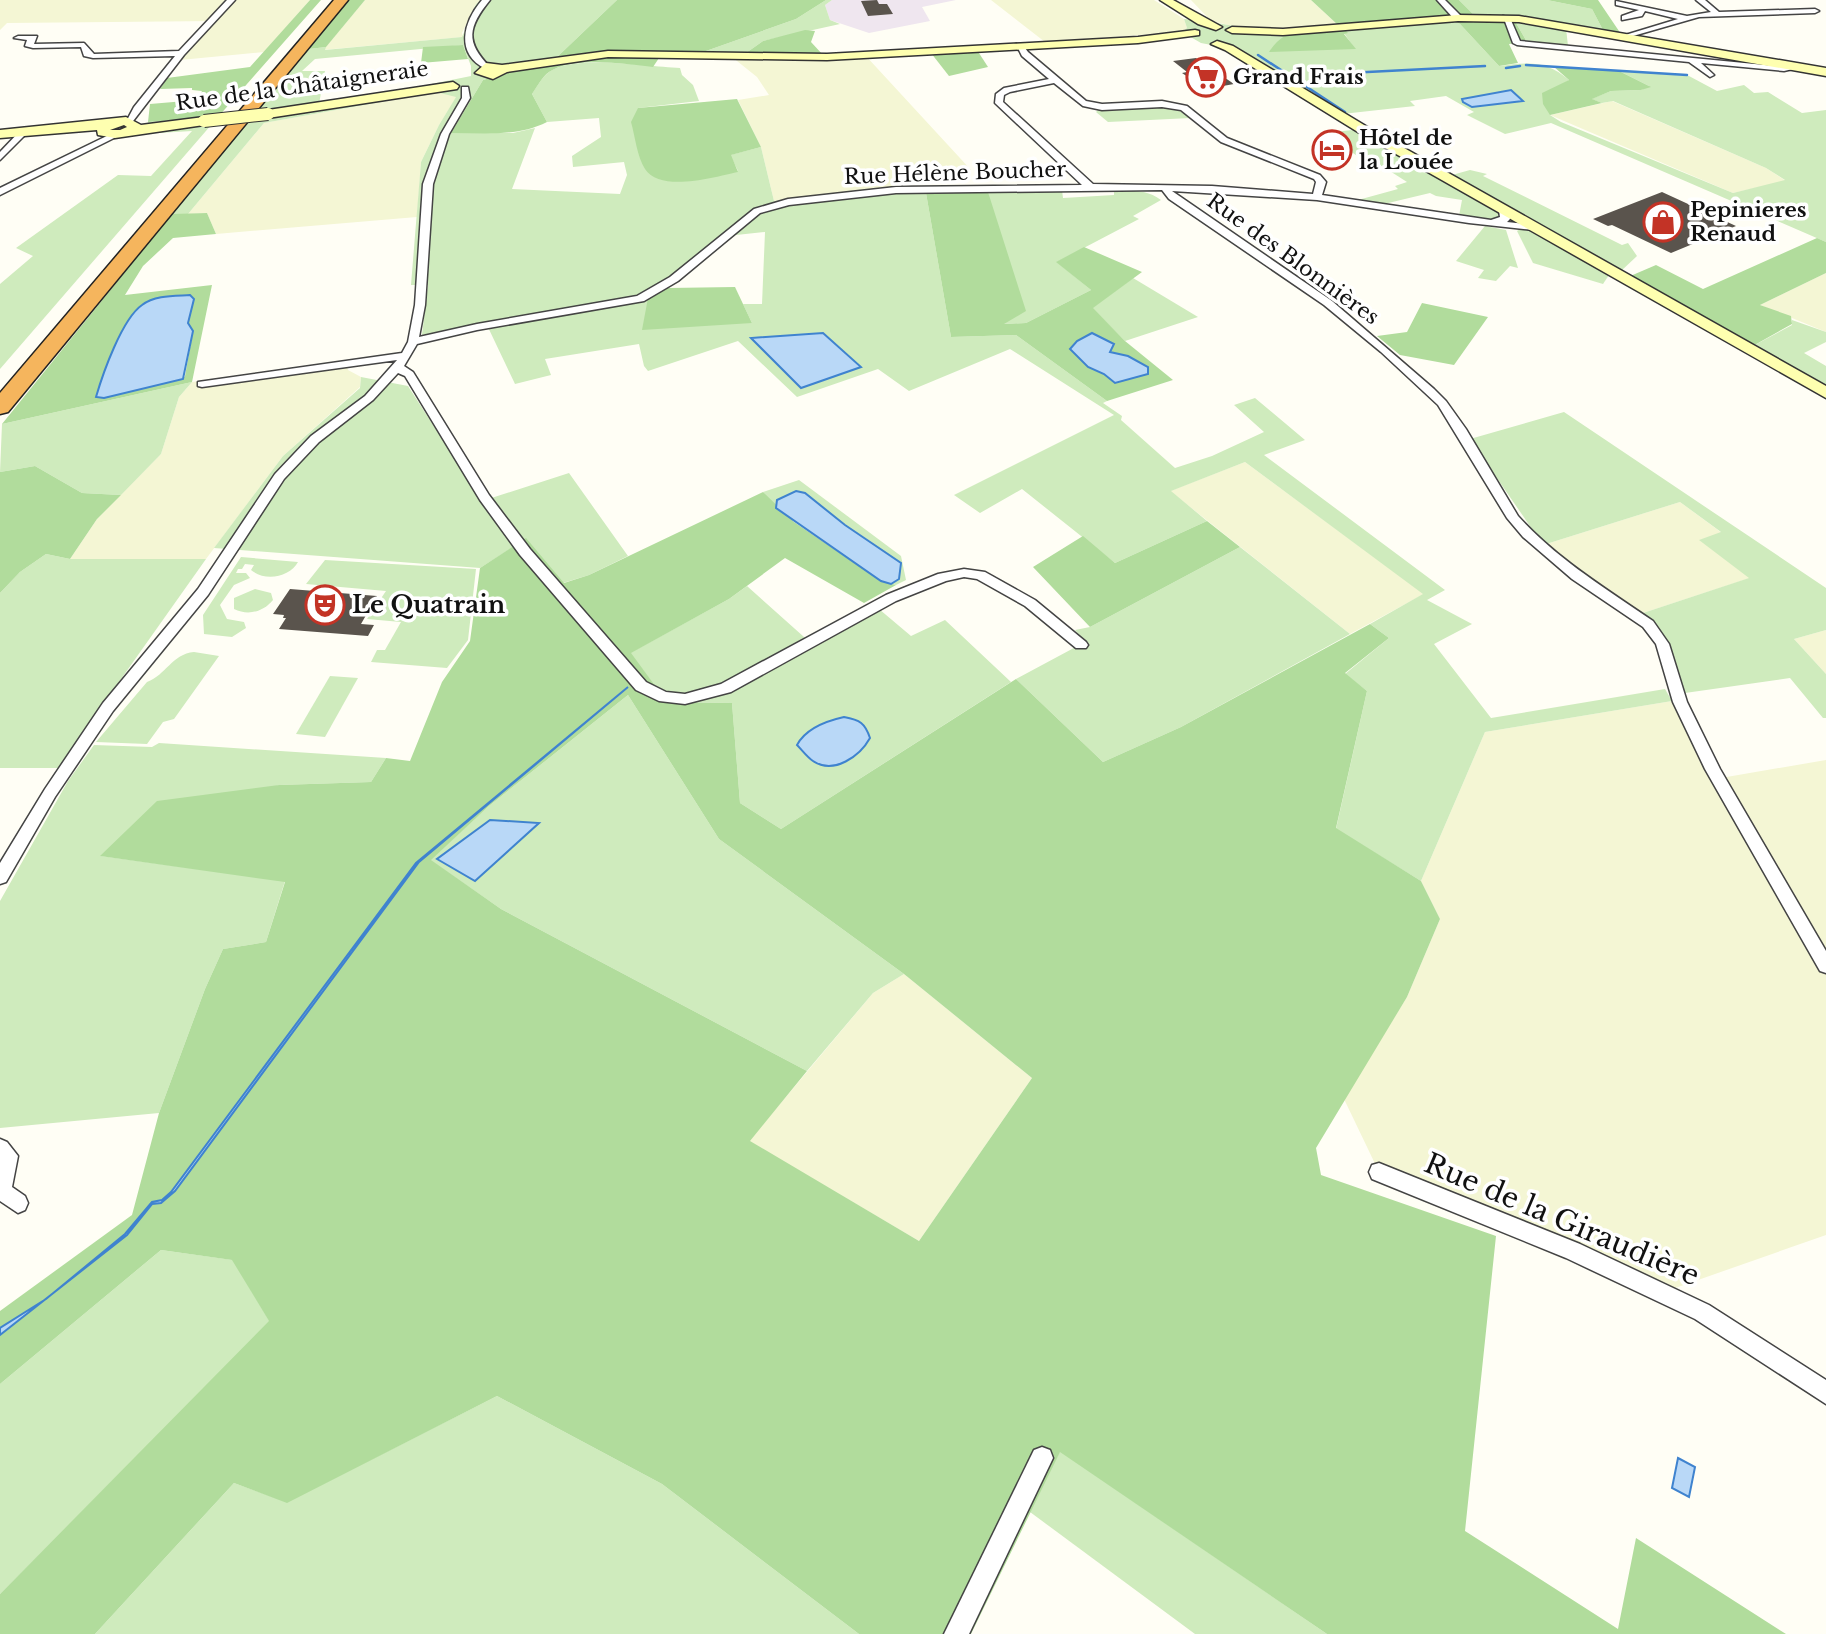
<svg xmlns="http://www.w3.org/2000/svg" width="1826" height="1634" font-family="'Libre Baskerville',serif">
<style>
.industrial{fill:#efe6ef}
.farmland{fill:#f4f6d4}
.green{fill:#cfebbd;fill-rule:evenodd}
.forest{fill:#b1dc9c;fill-rule:evenodd}
.water{fill:#b9d8f7;stroke:#3f83cf;stroke-width:2}
.lines{fill:none;stroke-linecap:round;stroke-linejoin:round}
.stream{stroke:#3f83cf;stroke-width:2.5}
.building{fill:#5a544d}
.street-casing{stroke:#444;stroke-width:3}
.secondary-casing{stroke:#333;stroke-width:3}
.highway-casing{stroke:#222;stroke-width:3}
.street{fill:#fff;fill-rule:evenodd}
.secondary{fill:#feffb0;fill-rule:evenodd}
.highway{fill:#f5b55d;fill-rule:evenodd}
.secondary-bridge-casing{stroke:#333;stroke-width:14;stroke-linecap:butt}
.secondary-bridge{stroke:#feffb0;stroke-width:12}
.labels{text-anchor:middle;stroke-width:7;stroke-linejoin:round;paint-order:stroke}
.far-poi-label{font-size:21px;font-weight:bold;fill:#111;stroke:#fff;text-anchor:start}
.far-street-label{font-size:21px;fill:#111;stroke:#fff}
.poi-label{font-size:24px;font-weight:bold;fill:#111;stroke:#fff;text-anchor:start}
.near-street-label{font-size:28px;fill:#111;stroke:#fff}
</style>
<rect width="100%" height="100%" fill="#fffef5"/>
<!-- industrial -->
<polygon class="industrial" points="832,0 956,0 922,7 930,21 869,33 830,20 825,5"/>
<!-- farmland -->
<g class="farmland">
<polygon points="0,0 310,0 264,52 180,60 216,21 7,23 0,30"/>
<polygon points="365,0 481,0 476,4 462,33 463,37 323,50"/>
<polygon points="991,0 1154,0 1184,19 1187,28 1182,32 1045,42"/>
<polygon points="1191,0 1311,0 1338,25 1275,29 1242,28 1211,21"/>
<polygon points="865,55 971,170 897,170 898,187 774,201 761,147 738,100 769,95 757,77 732,57"/>
<polygon points="436,92 457,96 439,125 421,162 417,217 216,234 207,213 188,214 264,123"/>
<polygon points="1612,101 1766,168 1786,181 1733,193 1550,115"/>
<polygon points="1826,273 1826,332 1760,305"/>
<polygon points="346,360 348,370 361,377 360,387 283,456 206,559 70,559 97,519 161,454 179,397 192,382"/>
<polygon points="1245,462 1424,594 1350,634 1170,491"/>
<polygon points="1680,502 1722,533 1700,540 1750,578 1640,614 1543,545"/>
<polygon points="1826,630 1826,674 1794,639"/>
<polygon points="1672,701 1715,779 1826,760 1826,1235 1661,1293 1379,1172 1344,1099 1407,997 1440,919 1421,881 1485,732"/>
<polygon points="904,974 1032,1078 919,1241 749,1141 873,993"/>
</g>
<!-- green -->
<g class="green">
<path d="M481,0H617L555,59L483,80L451,133H513L535,128L512,189L620,194L627,175L624,162L573,167L572,156L601,137L599,118L547,122L532,94C536,88 542,77 549,72C574,54 649,67 680,68L682,75L693,85L699,101L638,108L738,171L730,155L761,147L774,201L898,187L900,194L926,193L951,337L1016,335L1107,401L1103,403L1122,416L1121,420L1175,468L1212,456L1264,432L1234,405L1255,398L1305,440L1264,455L1445,590L1427,600L1472,624L1434,644L1491,718L1665,689L1672,701L1485,732L1421,881L1336,829L1367,691L1345,674L1389,638L1370,624L1423,594L1245,462L1171,491L1207,521L1115,563L1022,489L980,513L954,495L1114,415L1010,349L909,391L878,369L797,397L738,341L648,371L644,366L639,344L545,359L551,375L515,384L486,323L422,335L428,285H411L421,162L439,125L456,97L436,92L264,123L188,214H172L309,49L326,47L325,50L462,37L476,4ZM463,45L471,66V76L372,96L319,104L325,71H302L315,59ZM765,232L762,304H743L752,323L648,298L668,288L727,236Z"/>
<polygon points="826,0 832,0 825,5 830,20 840,24 763,41 746,53 706,51 796,19"/>
<polygon points="1459,0 1547,0 1592,9 1605,34 1566,28 1568,46 1527,42 1516,23 1481,22"/>
<path d="M1449,17L1460,24L1499,66C1529,62 1546,60 1569,80L1562,85L1550,115L1561,122L1733,193L1785,180L1766,168L1613,101L1602,103L1591,99L1611,91L1641,90L1649,86L1619,71L1689,76L1717,91L1744,85L1754,93L1768,92L1802,113L1826,110V242L1551,123L1505,134L1467,115L1474,112L1446,96L1410,101L1415,106L1333,115L1227,48L1201,43L1182,32L1187,28L1184,19C1215,21 1244,30 1275,29C1333,28 1391,21 1449,17ZM1287,32L1347,33H1344L1355,49Z"/>
<polygon points="1162,106 1178,110 1191,118 1108,122 1096,112 1098,110"/>
<polygon points="218,117 0,369 0,284 33,256 16,248 118,175 151,176 192,131 142,134 148,122"/>
<polygon points="1353,130 1500,214 1500,216 1487,221 1459,216 1462,200 1436,196 1430,193 1384,204 1358,200 1398,189 1395,186 1407,182 1382,166 1376,168 1322,133"/>
<polygon points="1470,170 1487,174 1483,176 1622,245 1628,243 1637,256 1620,272 1452,175"/>
<path d="M1062,190L1063,198L1114,195V191C1131,191 1146,189 1161,200L1133,216L1139,219L1057,262L1091,290L1026,323L1002,324L988,192Z"/>
<polygon points="1485,226 1506,230 1518,268 1510,266 1496,281 1478,278 1484,270 1456,261"/>
<polygon points="1522,228 1532,232 1609,275 1603,284 1533,263 1517,231"/>
<polygon points="1133,278 1198,317 1125,341 1092,308"/>
<polygon points="1792,320 1826,332 1826,342 1804,353 1826,366 1826,388 1751,347 1792,325"/>
<polygon points="361,377 408,386 482,501 569,473 628,556 589,575 563,583 526,539 480,568 214,548 283,456 360,388"/>
<polygon points="192,382 179,397 161,454 121,495 82,493 35,466 0,472 2,424"/>
<path d="M1564,412L1826,588V630L1794,639L1826,674V718H1823L1790,678L1685,693C1675,661 1668,634 1640,614L1749,578L1699,540L1721,532L1680,502L1543,545L1470,439Z"/>
<polygon points="799,480 901,556 906,580 896,585 891,584 899,579 870,541 845,525 776,502 776,508 763,492"/>
<polygon points="1240,547 1350,634 1181,727 1103,762 1016,679 1085,642 1075,630 1090,627"/>
<polygon points="46,554 70,559 206,559 58,768 0,768 0,593 20,572"/>
<path d="M241,557L298,562C290,577 265,582 251,570L254,565L245,564L242,569H238L236,573H246L250,578L234,585L220,605L227,619L244,622L246,628L232,637L204,634L203,615Z"/>
<polygon points="325,560 476,569 468,640 447,668 371,662 377,650 385,650 401,622 367,619 386,591 306,584"/>
<polygon points="747,586 813,645 879,609 911,636 945,620 1011,682 781,829 740,803 732,703 667,702 630,653 729,599"/>
<path d="M255,589L271,593L273,600C263,612 248,616 234,609V598Z"/>
<path d="M194,652L219,656L174,719L163,722L147,744L96,742L147,682C166,675 172,654 194,652Z"/>
<polygon points="330,676 358,678 325,737 296,734"/>
<polygon points="628,695 719,839 904,974 873,993 807,1071 501,909 430,860 489,806"/>
<polygon points="159,743 386,758 371,782 279,785 101,856 285,881 266,942 223,949 205,989 159,1113 0,1128 0,901 68,781 94,745 152,747"/>
<polygon points="161,1250 233,1260 270,1322 0,1594 0,1384"/>
<polygon points="497,1396 662,1484 859,1634 95,1634 234,1483 287,1502"/>
<polygon points="1060,1451 1327,1634 1195,1634 1030,1512"/>
</g>
<!-- forest -->
<g class="forest">
<polygon points="310,0 321,0 218,117 148,122 150,104 197,100 202,91 192,90 192,88 160,89 167,78 250,67"/>
<polygon points="349,0 365,0 326,47 309,49"/>
<path d="M617,0H826L796,19L706,51L663,52L653,67C626,64 573,56 549,72C542,77 537,87 532,94L547,122C518,137 483,133 451,133L483,80L555,59Z"/>
<polygon points="1311,0 1459,0 1481,22 1516,23 1527,42 1509,44 1518,63 1499,66 1460,24 1449,17 1338,25"/>
<polygon points="1547,0 1598,0 1623,37 1605,34 1592,9"/>
<path d="M1343,28L1348,33L1344,34L1356,49L1269,52C1287,24 1312,30 1343,28Z"/>
<polygon points="805,30 815,31 811,42 823,55 746,53 763,41"/>
<polygon points="463,45 468,59 421,63 423,47"/>
<polygon points="977,50 988,67 949,76 931,53"/>
<polygon points="1553,66 1619,71 1651,87 1641,90 1611,91 1592,99 1602,103 1550,115 1543,104 1542,93 1569,80"/>
<path d="M737,99L761,147L731,155L738,172C715,177 660,193 645,169C637,157 635,136 631,122L638,108Z"/>
<polygon points="988,192 1026,311 1004,324 1026,323 1091,290 1056,262 1084,247 1142,272 1093,308 1125,341 1173,380 1107,401 1016,335 951,337 926,193"/>
<path d="M207,213L216,234L173,238L143,266L125,295L212,285L192,382L2,424L172,214ZM155,299L189,314L188,323L193,331L185,376L183,379L104,398L137,309Z"/>
<polygon points="1817,238 1826,242 1826,273 1760,305 1791,316 1792,324 1751,347 1628,277 1656,265 1703,289"/>
<polygon points="735,287 752,323 642,330 648,298 668,288"/>
<polygon points="1422,303 1488,317 1454,365 1400,355 1377,336 1407,332"/>
<polygon points="35,466 82,493 121,495 97,519 70,559 46,554 20,572 0,593 0,472"/>
<path d="M763,492L794,522L881,581L896,585L864,603L785,558L729,599L631,653L667,702L732,703L740,803L781,829L1016,679L1103,762L1181,727L1370,624L1389,638L1345,673L1367,691L1336,828L1421,881L1440,919L1407,997L1316,1148L1321,1175L1496,1236L1465,1531L1618,1629L1636,1538L1786,1634H1327L1060,1452L971,1634H859L662,1484L497,1396L287,1503L234,1483L95,1634H0V1594L269,1321L232,1260L161,1250L0,1384V1311L132,1215L159,1113L205,989L223,949L266,942L285,882L100,856L157,801L279,785L371,782L386,758L410,761L442,682L470,641L480,568L526,538L564,583L589,575ZM628,695L719,839L904,974L1032,1078L919,1241L750,1141L807,1071L501,909L431,860L489,806Z"/>
<polygon points="1207,521 1240,547 1090,627 1033,567 1083,536 1115,563"/>
</g>
<!-- water -->
<g class="water">
<polygon points="1511,90 1523,101 1472,107 1463,102 1462,99"/>
<path d="M190,295L194,299L188,323L193,331L183,379L104,398L96,397C103,373 122,319 142,305C155,295 175,296 190,295Z"/>
<polygon points="823,333 861,367 801,388 751,338"/>
<polygon points="1092,333 1114,344 1110,352 1128,356 1148,367 1148,374 1115,383 1104,374 1088,367 1070,349 1077,341"/>
<polygon points="796,491 805,493 845,525 901,563 899,579 891,584 881,581 776,508 777,500"/>
<polygon points="628,687 419,862 175,1191 161,1203 152,1204 127,1235 0,1335 0,1328 46,1299 125,1234 152,1202 162,1200 171,1192 416,863"/>
<path d="M844,717C860,720 865,723 870,738C860,756 834,775 813,761C807,757 802,750 797,745C806,728 826,721 844,717Z"/>
<polygon points="490,820 539,823 475,881 437,859"/>
<polygon points="1678,1458 1695,1467 1689,1497 1672,1488"/>
</g>
<g class="lines">
<!-- stream -->
<g class="stream">
<polyline points="1258,55 1345,112"/>
<polyline points="1526,65 1687,75"/>
<polyline points="1506,68 1520,66"/>
<polyline points="1332,77 1348,73 1485,66"/>
</g>
</g>
<!-- building -->
<g class="building">
<polygon points="877,0 879,4 887,4 893,14 868,16 861,1"/>
<polygon points="1196,58 1234,84 1206,89 1182,73 1187,72 1173,61"/>
<polygon points="1662,192 1736,226 1671,253 1612,225 1608,226 1593,219"/>
<polygon points="290,589 377,596 361,624 374,625 368,636 279,629 286,618 283,618 284,615 273,614"/>
</g>
<g class="lines">
<!-- street casing -->
<g class="street-casing">
<g id="street">
<polygon points="227,0 235,0 184,55 130,125 126,122 134,107 175,56 93,58 84,56 81,47 33,48 25,46 27,40 14,38 18,36 37,36 34,44 84,43 94,54 179,51"/>
<path d="M482,0H490C468,27 465,42 490,67L486,69C455,54 463,22 482,0Z"/>
<polygon points="1437,0 1445,0 1461,16 1461,20 1455,20"/>
<polygon points="1696,0 1705,0 1719,12 1815,9 1819,11 1815,13 1699,17 1626,38 1622,36 1678,19 1645,11 1642,16 1622,20 1622,16 1639,10 1616,5 1616,1 1687,16 1711,12"/>
<polygon points="1503,16 1510,18 1520,41 1784,67 1798,65 1802,67 1784,71 1701,63 1714,75 1710,77 1689,62 1517,45 1513,43"/>
<path d="M1016,44H1022L1028,52L1086,101L1102,104L1162,101L1187,106L1227,138L1320,175L1326,182L1322,195L1491,220L1500,217L1499,211L1504,208L1509,211L1510,219L1507,222L1536,225L1538,227L1533,230L1469,223L1317,200L1172,191L1332,301L1434,389L1446,401L1466,429L1518,516C1557,559 1605,588 1653,621L1669,644L1687,702L1720,769L1826,951V973L1820,971L1705,769L1673,702L1656,644L1643,627L1572,579L1523,537L1507,518L1438,405L1381,352L1324,305L1169,199L1162,190L896,193L789,205L760,213L678,281L644,301L477,330L417,344L404,366L413,372L489,495L530,549L646,682L666,692L685,694L721,684L886,595L938,574L964,569L985,572L1035,600L1086,642L1088,645L1086,648H1076L1025,606L977,579L964,577L946,581L896,601L731,692L685,704L659,701L636,690L520,555L480,500L405,376L398,373L373,400L319,442L284,479L208,595L113,711L55,797L6,882L0,884V863L45,789L103,703L198,589L275,474L311,436L365,396L397,360L202,387L198,386V382L402,353L408,342L415,305L423,184L441,134L462,98V87H468L470,98L449,134L433,184L425,305L419,337L477,324L637,296L670,277L754,209L788,199L896,187L1082,185L995,103L996,94L1004,88L1049,79L1022,56ZM1054,83L1083,106L1102,110L1162,107L1181,110L1221,142L1314,179L1316,182L1313,194L1212,186L1093,184L1003,102L1004,95L1010,92Z"/>
<polygon points="20,131 27,133 0,160 0,152"/>
<polygon points="115,132 122,134 0,195 0,188"/>
<polygon points="0,1139 7,1142 18,1156 12,1187 25,1196 28,1203 25,1210 18,1213 0,1201"/>
<polygon points="1379,1163 1580,1244 1709,1305 1826,1380 1826,1404 1695,1319 1566,1258 1372,1179 1369,1172 1372,1165"/>
<polygon points="1042,1447 1050,1450 1053,1458 969,1634 944,1634 1034,1450"/>
</g>
</g>
<!-- secondary casing -->
<g class="secondary-casing">
<g id="secondary">
<polygon points="1160,0 1173,0 1222,27 1216,30 1198,24"/>
<polygon points="1458,15 1519,16 1826,68 1826,76 1519,22 1458,21 1283,35 1232,33 1226,30 1232,27 1283,29"/>
<polygon points="1195,30 1199,31 1199,35 1138,43 827,60 608,57 507,72 493,79 475,73 486,63 502,65 608,51 827,54 1138,37"/>
<polygon points="1217,41 1233,46 1374,131 1826,386 1826,398 1366,137 1225,50 1211,44"/>
<polygon points="453,82 459,86 457,89 268,118 262,114 268,110"/>
<path d="M126,117L141,125L204,117L210,121L204,125L115,138L98,135L97,130L0,138V130ZM124,125L127,127L120,130H110Z"/>
</g>
</g>
<!-- highway casing -->
<g class="highway-casing">
<polygon id="highway" points="334,0 348,0 8,412 0,414 0,393"/>
</g>
<!-- street -->
<use href="#street" class="street"/>
<!-- secondary -->
<use href="#secondary" class="secondary"/>
<!-- highway -->
<use href="#highway" class="highway"/>
<!-- secondary-bridge casing -->
<g class="secondary-bridge-casing">
<polyline id="secondary-bridge" points="204,121 268,114"/>
</g>
<!-- secondary-bridge -->
<use href="#secondary-bridge" class="secondary-bridge"/>
</g>
<!-- icons -->
<defs>
<g id="supermarket-ring" transform="scale(2.0125)"><circle r="9.5" fill="#fff" stroke="#c33326" stroke-width="1.5"/><path d="M-6-5.5h2.5l.6 2H6L4.5 2H-2.5L-4.4-4H-6ZM-1.5 3.2a1.3 1.3 0 1 0 .1 0ZM3 3.2a1.3 1.3 0 1 0 .1 0Z" fill="#c33326"/></g>
<g id="hotel-ring" transform="scale(2.0125)"><circle r="9.5" fill="#fff" stroke="#c33326" stroke-width="1.5"/><path d="M-6-4.5h1.5V1H6V5H4.5V3h-9V5H-6ZM-4 0a1.8 1.8 0 1 1 3.6 0ZM.5 0V-2.5h3Q6-2.5 6 0Z" fill="#c33326"/></g>
<g id="shop-ring" transform="scale(2.0125)"><circle r="9.5" fill="#fff" stroke="#c33326" stroke-width="1.5"/><path d="M-5-2.5h2.3a2.7 3.5 0 0 1 5.4 0H5L5.5 6h-11ZM-1.5-2.5h3a1.5 2.3 0 0 0-3 0Z" fill="#c33326"/></g>
<g id="theatre-ring" transform="scale(2.0125)"><circle r="9.5" fill="#fff" stroke="#c33326" stroke-width="1.5"/><path d="M-5-5.5Q0-4 5-5.5V0Q5 5 0 6Q-5 5-5 0ZM-3.3-2.5H-1v1.5H-3.3ZM1-2.5H3.3v1.5H1ZM-2.8 1Q0 5.5 2.8 1Z" fill="#c33326"/></g>
</defs>
<g fill-rule="evenodd">
<use href="#supermarket-ring" x="1206" y="77"/>
<use href="#hotel-ring" x="1332" y="150"/>
<use href="#shop-ring" x="1663" y="222"/>
<use href="#theatre-ring" x="325" y="605"/>
</g>
<g class="labels">
<!-- far-poi labels -->
<g class="far-poi-label">
<text x="1233" y="84">Grand Frais</text>
<text x="1359" y="145">Hôtel de<tspan x="1359" dy="24">la Louée</tspan></text>
<text x="1690" y="217">Pepinieres<tspan x="1690" dy="24">Renaud</tspan></text>
</g>
<!-- far-street labels -->
<g class="far-street-label">
<text transform="translate(302 86) rotate(-8)" y="7">Rue de la Châtaigneraie</text>
<text transform="translate(955 173) rotate(-2)" y="7">Rue Hélène Boucher</text>
<text transform="translate(1293 259) rotate(36)" y="7">Rue des Blonnières</text>
</g>
<!-- poi labels -->
<g class="poi-label">
<text x="352" y="613">Le Quatrain</text>
</g>
<!-- near-street labels -->
<g class="near-street-label">
<text transform="translate(1562 1219) rotate(23)" y="10">Rue de la Giraudière</text>
</g>
</g>
</svg>
